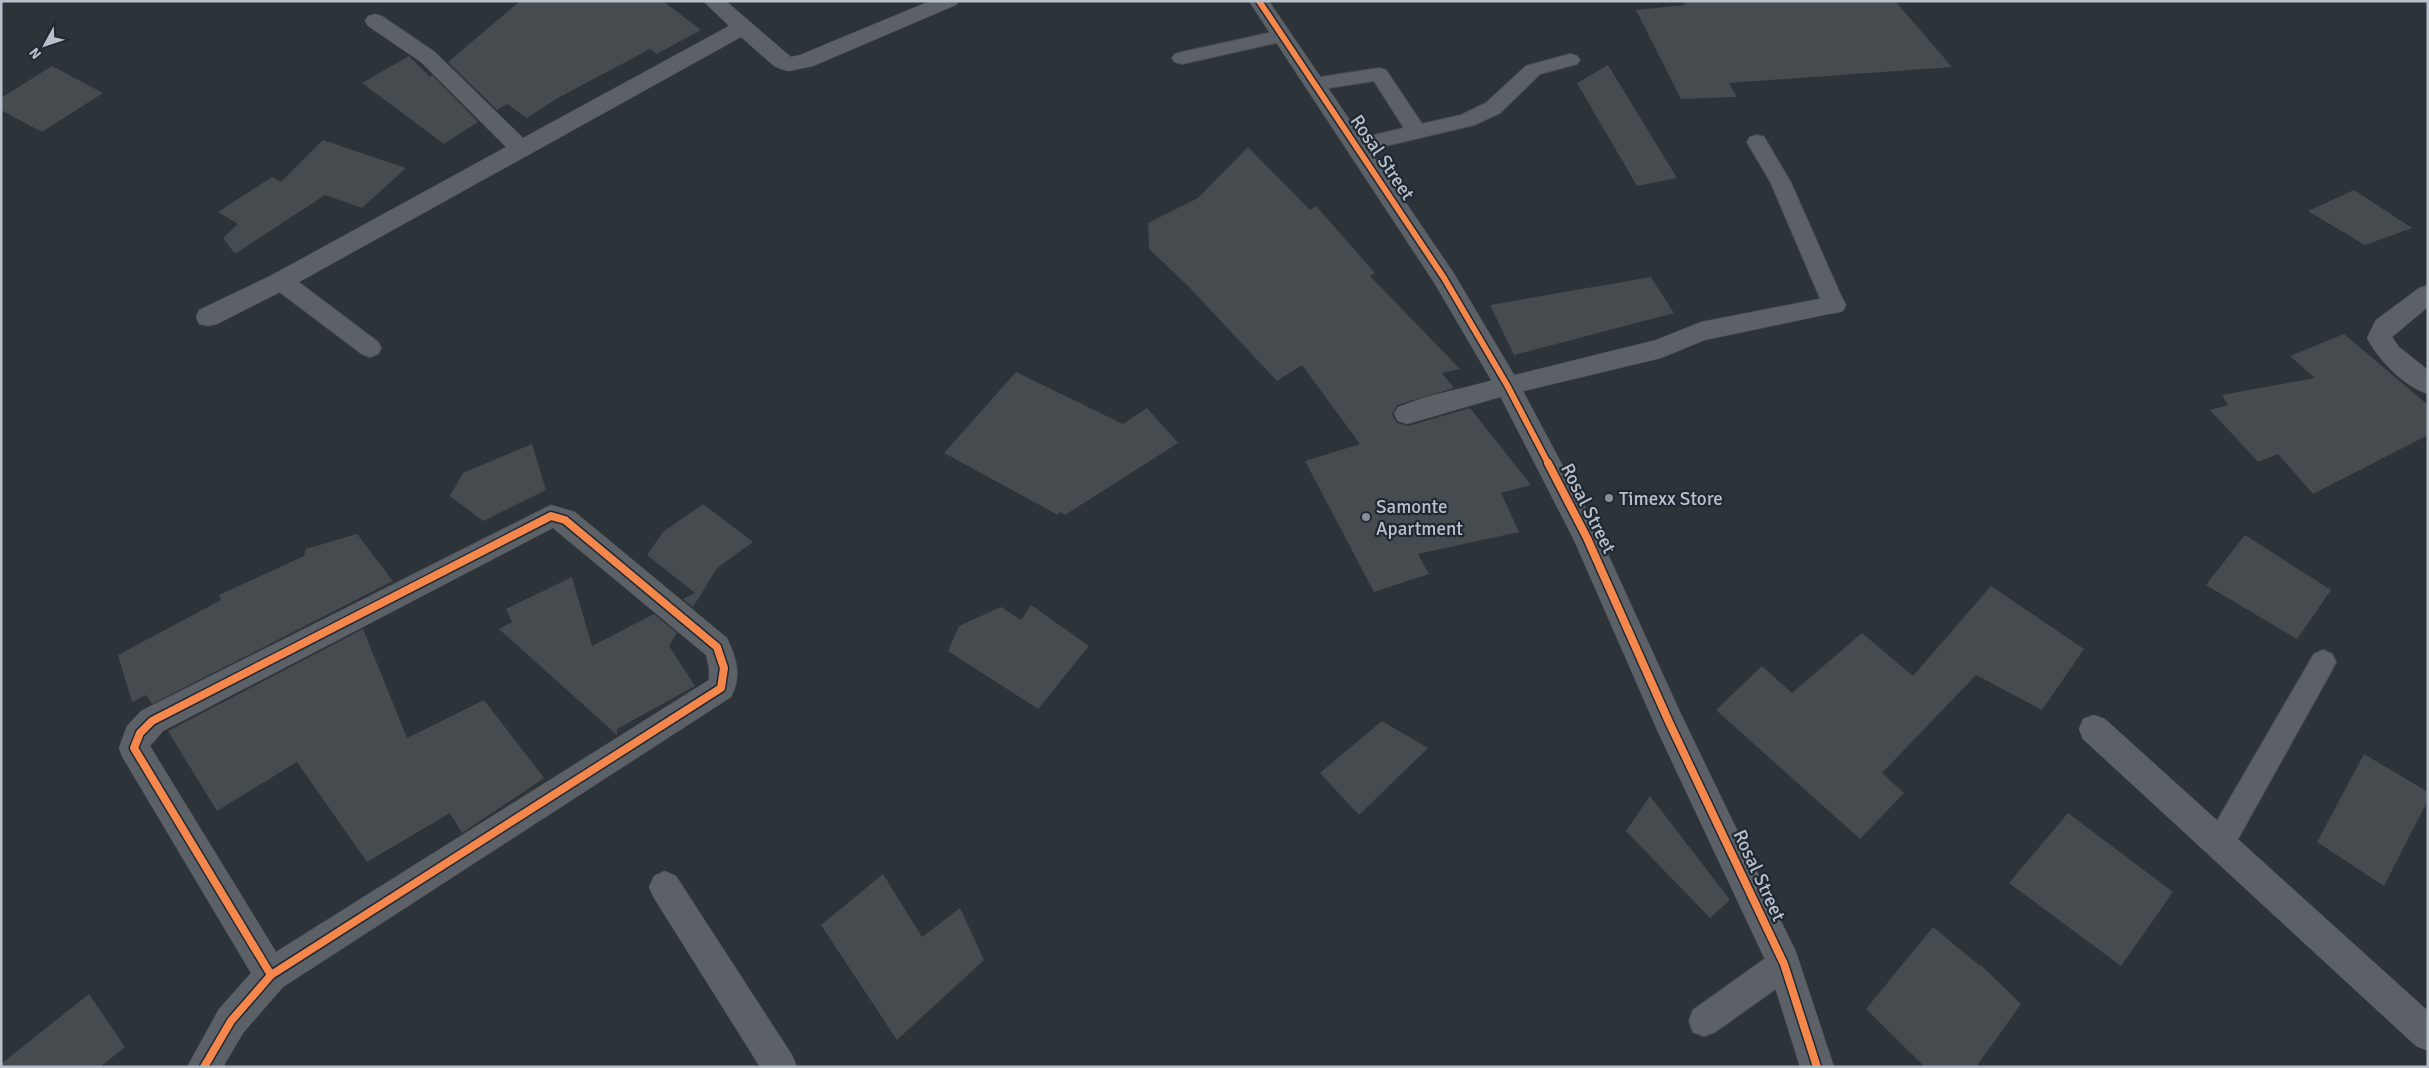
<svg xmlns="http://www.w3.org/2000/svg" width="2429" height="1068" font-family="Signika,sans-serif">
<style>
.building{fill:#464b50}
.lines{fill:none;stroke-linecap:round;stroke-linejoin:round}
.service-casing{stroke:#4a4f54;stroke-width:2}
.minor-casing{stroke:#4a4f54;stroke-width:1}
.tertiary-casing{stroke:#4a4f54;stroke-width:1}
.service{fill:#5c6167;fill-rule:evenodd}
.minor{fill:#5c6167;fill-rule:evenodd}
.tertiary{fill:#5c6167;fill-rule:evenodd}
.cycleway-far1-casing{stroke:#202933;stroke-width:9}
.cycleway-casing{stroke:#202933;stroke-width:11}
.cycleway-far1{stroke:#f5874c;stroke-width:6}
.cycleway{stroke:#f5874c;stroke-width:8}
.poi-dot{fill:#878f97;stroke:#202933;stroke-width:2}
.labels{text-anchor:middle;stroke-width:4.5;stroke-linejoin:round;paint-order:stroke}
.street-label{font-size:19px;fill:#b8c0c9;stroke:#202933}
.poi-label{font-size:19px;fill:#b8c0c9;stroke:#202933;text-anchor:start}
</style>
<rect width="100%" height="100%" fill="#2c3339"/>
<!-- building -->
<g class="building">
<polygon points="520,1 663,1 701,30 657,54 650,49 556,99 527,118 507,104 497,110 448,62"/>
<polygon points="1683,1 1895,1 1952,67 1729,83 1737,97 1681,99 1636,10 1685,5"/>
<polygon points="409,56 430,77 432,75 478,122 444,144 362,83"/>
<polygon points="1608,65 1677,178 1637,186 1577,83"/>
<polygon points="52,66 103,93 42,132 1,110 1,98"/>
<polygon points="323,140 406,168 362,208 325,195 235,254 223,238 238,224 218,212 272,177 281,182"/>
<polygon points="1248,147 1310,210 1316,206 1375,273 1370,276 1460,369 1442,373 1454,388 1397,405 1392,415 1397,423 1408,426 1470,408 1531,485 1501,493 1519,532 1418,554 1429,574 1374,592 1305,461 1360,444 1302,365 1277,381 1189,287 1149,249 1148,223 1198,198"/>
<polygon points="2354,190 2412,228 2365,245 2308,211"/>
<polygon points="1651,277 1674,313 1514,355 1490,305"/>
<polygon points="2344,334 2428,405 2428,435 2313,494 2278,454 2258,462 2210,410 2228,405 2222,395 2315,378 2290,356"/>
<polygon points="1016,372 1123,424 1147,408 1178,443 1065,515 1060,512 1058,515 944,453"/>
<polygon points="532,444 546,490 483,521 450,496 463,473"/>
<polygon points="703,504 753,542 717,568 693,607 683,599 695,593 647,555 663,532"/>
<polygon points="357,534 393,581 152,704 146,695 132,702 118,655 221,600 219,595 304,556 306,549"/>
<polygon points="2245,535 2331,590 2297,639 2206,585"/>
<polygon points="572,577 592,646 654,614 677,633 669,646 695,686 617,729 617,735 499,629 512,622 506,609"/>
<polygon points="1991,586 2084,649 2042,710 1976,675 1882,773 1904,793 1860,839 1716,710 1762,666 1792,693 1862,633 1913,676"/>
<polygon points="1031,605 1089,646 1038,709 948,651 959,626 1001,607 1021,620"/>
<polygon points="363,629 407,738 484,700 544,778 462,833 450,813 367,862 297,762 217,811 168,731"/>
<polygon points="1382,721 1428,748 1359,815 1320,773"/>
<polygon points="2364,754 2428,792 2428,800 2384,886 2317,842"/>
<polygon points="1650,796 1730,900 1710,918 1626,831"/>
<polygon points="2068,813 2173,892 2121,966 2009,883"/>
<polygon points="883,874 922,937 960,908 984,960 897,1040 821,925"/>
<polygon points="1933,927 1980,966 1981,965 2021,1004 1976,1067 1925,1067 1866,1009"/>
<polygon points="89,994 125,1047 100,1067 1,1067 1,1064"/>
</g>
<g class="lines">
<!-- service casing -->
<g class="service-casing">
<g id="service">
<polygon points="1282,30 1289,32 1291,36 1289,40 1182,64 1175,62 1172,58 1175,54 1182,52"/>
<polygon points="1570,54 1577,56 1580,60 1577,64 1540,74 1500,113 1474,125 1356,153 1349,151 1346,146 1349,141 1404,128 1374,81 1315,90 1308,89 1305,84 1308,79 1315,78 1379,68 1386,70 1422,124 1461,115 1486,103 1526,66"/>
<polygon points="1757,135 1764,137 1791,183 1845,305 1842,311 1834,313 1826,311 1823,305 1771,183 1747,142 1750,137"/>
<polygon points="281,273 289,275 378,342 381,348 378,354 370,357 362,354 273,287 270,281 273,275"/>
<polygon points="2323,650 2332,654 2336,662 2332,670 2230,853 2220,857 2210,853 2206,843 2210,833 2314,654"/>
<polygon points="1784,949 1795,953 1799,964 1795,975 1715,1032 1704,1036 1693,1032 1689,1021 1693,1010 1773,953"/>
</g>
</g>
<!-- minor casing -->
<g class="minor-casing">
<g id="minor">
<polygon points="703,1 726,1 791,57 800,55 930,1 959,1 956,5 813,66 789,71 781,69 774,66 741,37 290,287 217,324 208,326 199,324 196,317 199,310 272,275 506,147 421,62 368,26 365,21 368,16 375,14 382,16 435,52 523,138 729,26"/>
<path d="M2428,285V307L2392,337L2399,347L2428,370V394C2403,386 2379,360 2367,338L2376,320L2419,288Z"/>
<polygon points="1834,296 1843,299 1846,305 1843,311 1705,340 1661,358 1507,395 1407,424 1398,421 1394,414 1398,407 1426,397 1656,340 1701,322"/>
<path d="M551,505L575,512L727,638C737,660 742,675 731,697L283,987L243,1033L223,1067H187L219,1009L251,973L123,758L119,748L127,726L141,711ZM553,528L706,655L709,668V680L276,952L150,746L163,731Z"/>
<polygon points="2094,715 2105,719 2428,1011 2428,1051 2416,1046 2083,739 2079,729 2083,719"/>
<polygon points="665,871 676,876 792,1055 797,1067 760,1067 654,898 649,887 654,876"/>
</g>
</g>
<!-- tertiary casing -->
<g class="tertiary-casing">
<polygon id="tertiary" points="1249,1 1269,1 1453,272 1516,378 1597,530 1680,712 1796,952 1834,1067 1800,1067 1769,968 1658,732 1574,540 1497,390 1435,284"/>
</g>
<!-- service -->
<use href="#service" class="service"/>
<!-- minor -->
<use href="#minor" class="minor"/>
<!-- tertiary -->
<use href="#tertiary" class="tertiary"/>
<!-- cycleway-far1 casing -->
<g class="cycleway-far1-casing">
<polyline id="cycleway-far1" points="1259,1 1444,278 1507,385 1549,465"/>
</g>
<!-- cycleway casing -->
<g class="cycleway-casing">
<g id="cycleway">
<polyline points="1548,463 1587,538 1669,722 1784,964 1817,1067"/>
<polygon points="551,516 565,520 717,647 724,668 721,688 271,975 134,748 140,733 152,721"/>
<polyline points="204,1067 231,1021 271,975"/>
</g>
</g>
<!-- cycleway-far1 -->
<use href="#cycleway-far1" class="cycleway-far1"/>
<!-- cycleway -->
<use href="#cycleway" class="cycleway"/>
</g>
<!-- markers -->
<g class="poi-dot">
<circle cx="1609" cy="498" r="5"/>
<circle cx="1366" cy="517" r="5"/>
</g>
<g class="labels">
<!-- street labels -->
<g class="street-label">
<text transform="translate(1383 157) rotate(56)" y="7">Rosal Street</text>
<text transform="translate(1589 508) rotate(63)" y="7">Rosal Street</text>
<text transform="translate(1760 875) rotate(65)" y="7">Rosal Street</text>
</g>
<!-- poi labels -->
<g class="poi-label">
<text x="1619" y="505">Timexx Store</text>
<text x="1376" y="513">Samonte<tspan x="1376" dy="22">Apartment</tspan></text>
</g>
</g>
<!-- border -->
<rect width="2429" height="1068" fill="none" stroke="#b8c0c9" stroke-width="5"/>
<!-- north arrow -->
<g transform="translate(45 45) rotate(230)" stroke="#202933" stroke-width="4" paint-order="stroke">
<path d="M0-4L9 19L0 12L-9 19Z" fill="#b8c0c9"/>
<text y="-8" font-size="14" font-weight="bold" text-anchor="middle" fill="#b8c0c9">N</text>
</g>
</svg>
